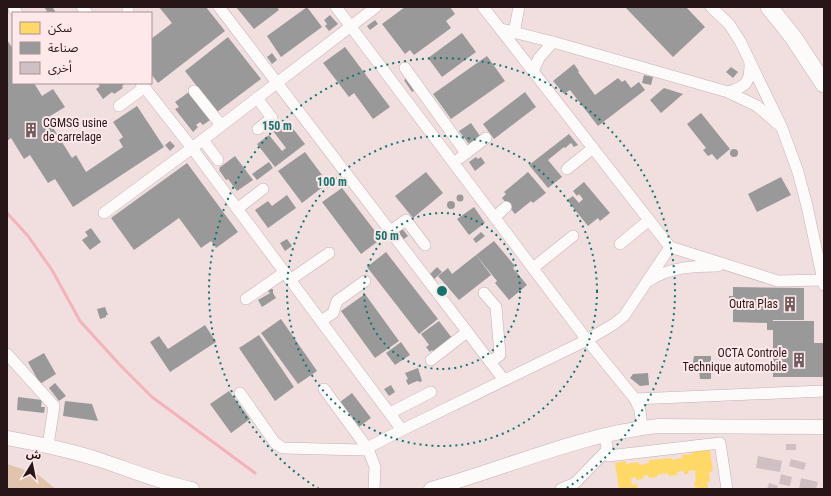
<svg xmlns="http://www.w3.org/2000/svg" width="831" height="496" font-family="'Roboto Condensed','Noto Sans Arabic',sans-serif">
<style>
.green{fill:#e0c4ac}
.homes{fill:#ffd966}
.industry{fill:#999}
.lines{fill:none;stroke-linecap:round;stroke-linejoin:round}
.stream{stroke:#f4b2ba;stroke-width:3}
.building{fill:#d0bfc3}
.minor-casing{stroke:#c3b1b3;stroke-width:12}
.major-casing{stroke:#c3b1b3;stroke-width:15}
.highway-casing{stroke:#c3b1b3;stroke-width:18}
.minor{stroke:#fdfafa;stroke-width:11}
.major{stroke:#fdfafa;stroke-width:14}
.highway{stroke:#fdfafa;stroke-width:17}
.ring{fill:none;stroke:#0f766e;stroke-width:2;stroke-dasharray:2 4}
.labels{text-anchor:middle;stroke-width:4;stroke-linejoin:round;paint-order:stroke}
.poi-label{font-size:12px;fill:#281518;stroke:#fee8e9;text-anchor:end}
.centre{fill:#0f766e;stroke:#fee8e9;stroke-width:2}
.ring-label{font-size:12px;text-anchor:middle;font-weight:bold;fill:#0f766e;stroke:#fee8e9;stroke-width:4;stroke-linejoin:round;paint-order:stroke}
</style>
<rect width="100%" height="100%" fill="#f1dfe0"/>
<!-- green -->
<polygon class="green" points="7,464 37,474 56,489 7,489"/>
<!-- homes -->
<polygon class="homes" points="710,450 713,471 709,472 710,482 707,482 708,489 698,489 698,487 695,488 694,482 696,481 695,470 688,471 689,474 684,474 684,471 677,472 678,475 669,476 668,473 657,475 657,477 649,478 648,475 643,476 643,479 636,480 636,477 631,478 632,485 637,484 638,489 619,489 615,463 626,461 626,464 638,462 640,465 649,463 649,460 672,458 672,460 682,458 682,455 692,454 692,452"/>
<!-- industry -->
<g class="industry">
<polygon points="44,7 54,7 53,8 56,13 44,13 47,11"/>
<polygon points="159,7 206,7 225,31 158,83 151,74 151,39 172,23"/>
<polygon points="236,7 277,7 279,10 254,29"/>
<polygon points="307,7 322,27 281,57 267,36"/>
<polygon points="405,7 450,7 455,14 446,21 451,28 414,55 410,50 405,54 382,24"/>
<polygon points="625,7 686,7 705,27 673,57"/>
<polygon points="330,15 338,24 329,31 325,26 327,24 324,20"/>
<polygon points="375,20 378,24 370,30 367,26"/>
<polygon points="462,33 476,52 442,77 428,58"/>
<polygon points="228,37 261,79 217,112 185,71"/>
<polygon points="7,40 13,49 13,83 34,83 42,96 53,89 65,107 47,118 72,158 76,155 86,172 123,147 119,140 123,137 113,122 137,106 164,147 73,207 55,179 48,183 30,155 24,159 11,138 7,141"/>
<polygon points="345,47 390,107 373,119 354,93 349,97 323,63"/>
<polygon points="272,53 277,60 272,64 267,57"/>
<polygon points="487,56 505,81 451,119 433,94"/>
<polygon points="574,64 579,71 578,72 595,95 618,78 622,82 625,80 631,88 639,82 645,90 598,126 570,90 564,94 553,81"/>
<polygon points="731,67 738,72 733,78 726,72"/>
<polygon points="644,75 653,77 651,85 642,83"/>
<polygon points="407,78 415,90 412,92 404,80"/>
<polygon points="97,83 126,83 122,86 123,88 114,94 112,92 103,99 96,89 100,86"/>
<polygon points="664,88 683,94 661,113 650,100"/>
<polygon points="189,92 210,120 203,125 200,122 196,125 198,127 193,132 175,109 179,107 175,102"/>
<polygon points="525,92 536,107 494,139 483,124"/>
<polygon points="701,113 730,149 717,160 712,154 708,156 703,150 706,148 687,124"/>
<polygon points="287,121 305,144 275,167 257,144 269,135 282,151 286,148 273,131"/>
<polygon points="471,123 480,136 469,144 459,131"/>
<polygon points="569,134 578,145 574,147 571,143 565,148 564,147 548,160 562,177 548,188 529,165"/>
<polygon points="170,141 175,146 170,151 165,145"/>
<circle cx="734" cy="153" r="4"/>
<polygon points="305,152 328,183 302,203 278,171"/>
<polygon points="235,156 253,180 237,191 228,179 226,180 219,170 220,169 219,168"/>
<polygon points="476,157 478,159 481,157 485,163 475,171 469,162"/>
<polygon points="269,162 273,168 257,180 252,174"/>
<polygon points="187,163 238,232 216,248 211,241 201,248 179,218 134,250 111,218"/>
<polygon points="426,172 443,193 413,218 395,196"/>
<polygon points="528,172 546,193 533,203 531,201 515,214 502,198 506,194 504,192"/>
<polygon points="781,177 791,195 757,212 748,194"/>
<polygon points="584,182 610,213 600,221 598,218 588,226 567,200 573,196 579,203 583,199 579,194 577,196 573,191"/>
<polygon points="342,188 381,239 361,254 322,202"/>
<circle cx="460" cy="198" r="3.5"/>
<polygon points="287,195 296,208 268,228 255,210 268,201 272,206"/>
<circle cx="451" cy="205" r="4"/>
<polygon points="474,207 485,223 469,235 457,219"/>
<polygon points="401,227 408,236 401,241 394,232"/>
<polygon points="91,228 101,242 90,250 82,240 88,236 85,232"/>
<polygon points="481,232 485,236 476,243 473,239"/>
<polygon points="287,239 292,246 285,251 280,243"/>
<polygon points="494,241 515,266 513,268 527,285 509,300 495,283 497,281 476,255"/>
<polygon points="386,252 438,319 419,334 367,267"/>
<polygon points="476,255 491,275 459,300 438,276 448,268 452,274"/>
<polygon points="437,267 442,272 432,281 428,276"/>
<polygon points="733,287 804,288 804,320 773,320 773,321 814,321 814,343 824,343 824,377 773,377 773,330 767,330 767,323 733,322 733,309 729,309 729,296 733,296"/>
<polygon points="270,289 273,289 273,293 276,298 262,307 258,300 270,293 268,291"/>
<polygon points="365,294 399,341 375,358 341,311"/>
<polygon points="105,307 108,315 106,315 106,317 100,319 97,309"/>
<polygon points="281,319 317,371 298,384 261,333"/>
<polygon points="439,321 452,338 434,352 432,350 430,352 426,347 429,345 421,334"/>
<polygon points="205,325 216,342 170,372 150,342 159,336 168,349"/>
<polygon points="259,335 294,387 275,401 239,348"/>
<polygon points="401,342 410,355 395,365 386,353"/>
<polygon points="44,353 56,374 40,384 28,362"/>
<polygon points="694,356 711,356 711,379 700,379 699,369 697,369 697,368 692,368"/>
<polygon points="418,368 422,381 420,382 417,381 408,385 406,380 408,379 405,373"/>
<polygon points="648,373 649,385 640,386 630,378 633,374"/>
<polygon points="55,383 66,396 59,401 49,388"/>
<polygon points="391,385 395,392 389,396 384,389"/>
<polygon points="229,391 250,419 231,433 210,404"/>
<polygon points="352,393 371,418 359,427 340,402"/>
<polygon points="18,397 42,400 41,407 45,407 44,413 17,410"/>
<polygon points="65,401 92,404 98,421 63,416"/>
</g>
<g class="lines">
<!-- stream -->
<polyline class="stream" points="7,213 28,236 52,270 80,321 120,365 152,397 255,473"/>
</g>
<!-- building -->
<g class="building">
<rect x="786" y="444" width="10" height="6"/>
<polygon points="758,456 782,461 780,472 756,468"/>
<polygon points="791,459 806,463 804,470 789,466"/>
<polygon points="781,474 792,477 790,486 779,484"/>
<polygon points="801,478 818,482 816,489 799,489"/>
<polygon points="769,483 778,486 777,489 767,489"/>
</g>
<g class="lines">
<!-- minor casing -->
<g class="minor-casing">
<g id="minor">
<polyline points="82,7 87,13"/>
<polyline points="128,7 128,13"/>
<polyline points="219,7 504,380"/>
<polyline points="336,7 587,340 635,399 640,410 642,428"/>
<polyline points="483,7 670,247 778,281 823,280"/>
<polyline points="711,7 729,24 740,41 782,128 798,172 807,206 824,285"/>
<polyline points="14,9 17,13"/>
<polyline points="501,29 553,42 539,58 533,71"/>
<polyline points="514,33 519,7"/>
<polyline points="553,42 728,92"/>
<path d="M750,63C750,83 747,86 728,92L757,106L779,125"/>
<polyline points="405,68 466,153"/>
<polyline points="141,83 192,148 402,430"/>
<polyline points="194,91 221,125"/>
<polyline points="257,98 272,118 258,129"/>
<polyline points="119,106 145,87"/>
<polyline points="203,140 218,160"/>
<polyline points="460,158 486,138"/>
<polyline points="567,169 593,148"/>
<polyline points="237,209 263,189"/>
<polyline points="104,213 192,148 376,7"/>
<polyline points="495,217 506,207"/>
<polyline points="390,231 406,220 425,245"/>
<polyline points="620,244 649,220"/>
<polyline points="533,268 573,236"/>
<polyline points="290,280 329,253"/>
<path d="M650,280C671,267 693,266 718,266"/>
<polyline points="484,293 496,307 500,355 490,362"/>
<polyline points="246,299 285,272"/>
<polyline points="321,321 333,313 337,301 365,281"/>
<polyline points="7,354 54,406 48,446"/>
<polyline points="431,360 467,332"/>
<polyline points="324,389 368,449 375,467 374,489"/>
<polyline points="240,393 275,443 283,448 363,450 402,430 587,340 614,324 624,316 670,247"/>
<polyline points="635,399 824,391"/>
<polyline points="390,413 431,392"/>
<polyline points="605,434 608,456 720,443 727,489"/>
<polyline points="561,489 575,483 607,450"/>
</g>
</g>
<!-- major casing -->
<g class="major-casing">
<g id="major">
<path d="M7,438C40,444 74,451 106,462C135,472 162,483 192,489"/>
<path d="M431,489C507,468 580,434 658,426L824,427"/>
</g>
</g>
<!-- highway casing -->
<g class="highway-casing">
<polyline id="highway" points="769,7 793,37 824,84"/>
</g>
<!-- minor -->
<use href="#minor" class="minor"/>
<!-- major -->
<use href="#major" class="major"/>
<!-- highway -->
<use href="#highway" class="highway"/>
</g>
<!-- distance rings -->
<g class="ring">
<circle cx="442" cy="291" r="78"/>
<circle cx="442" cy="291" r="155"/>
<path d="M319 489A233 233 0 1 1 565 489"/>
</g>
<!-- icons -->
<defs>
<g id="building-bare" transform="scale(1.2)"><path d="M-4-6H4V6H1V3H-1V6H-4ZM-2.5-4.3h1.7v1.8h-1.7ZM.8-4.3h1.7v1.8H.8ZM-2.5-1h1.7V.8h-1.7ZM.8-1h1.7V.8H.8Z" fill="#6e5c5e" stroke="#fee8e9" stroke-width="2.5" paint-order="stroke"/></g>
</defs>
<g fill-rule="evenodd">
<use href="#building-bare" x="31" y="130"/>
<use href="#building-bare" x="790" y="304"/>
<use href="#building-bare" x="799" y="360"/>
</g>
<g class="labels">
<!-- poi labels -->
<g class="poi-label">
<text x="43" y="127" text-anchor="start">CGMSG usine<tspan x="43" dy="14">de carrelage</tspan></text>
<text x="778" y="308">Outra Plas</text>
<text x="787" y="357">OCTA Controle<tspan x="787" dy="14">Technique automobile</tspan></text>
</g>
</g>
<circle cx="442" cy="291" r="6" class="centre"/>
<g class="ring-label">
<text x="277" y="130">150 m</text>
<text x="332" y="186">100 m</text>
<text x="387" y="240">50 m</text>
</g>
<!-- border -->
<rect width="831" height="496" fill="none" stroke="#281518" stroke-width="16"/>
<!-- legend -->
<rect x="12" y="12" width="140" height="72" fill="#fee8e9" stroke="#a89495"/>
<rect x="20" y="22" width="20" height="12" fill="#ffd966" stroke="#a89495"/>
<text x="48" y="32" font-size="12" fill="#281518">سكن</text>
<rect x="20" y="42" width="20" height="12" fill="#999999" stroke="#a89495"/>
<text x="48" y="52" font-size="12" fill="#281518">صناعة</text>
<rect x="20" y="62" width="20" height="12" fill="#d0bfc3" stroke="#a89495"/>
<text x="48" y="72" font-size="12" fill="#281518">أخرى</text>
<!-- north arrow -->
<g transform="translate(32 464) rotate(10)" stroke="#fee8e9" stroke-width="3" paint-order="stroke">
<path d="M0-3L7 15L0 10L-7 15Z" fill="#281518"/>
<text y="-6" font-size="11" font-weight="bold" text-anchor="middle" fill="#281518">ش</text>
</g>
</svg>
